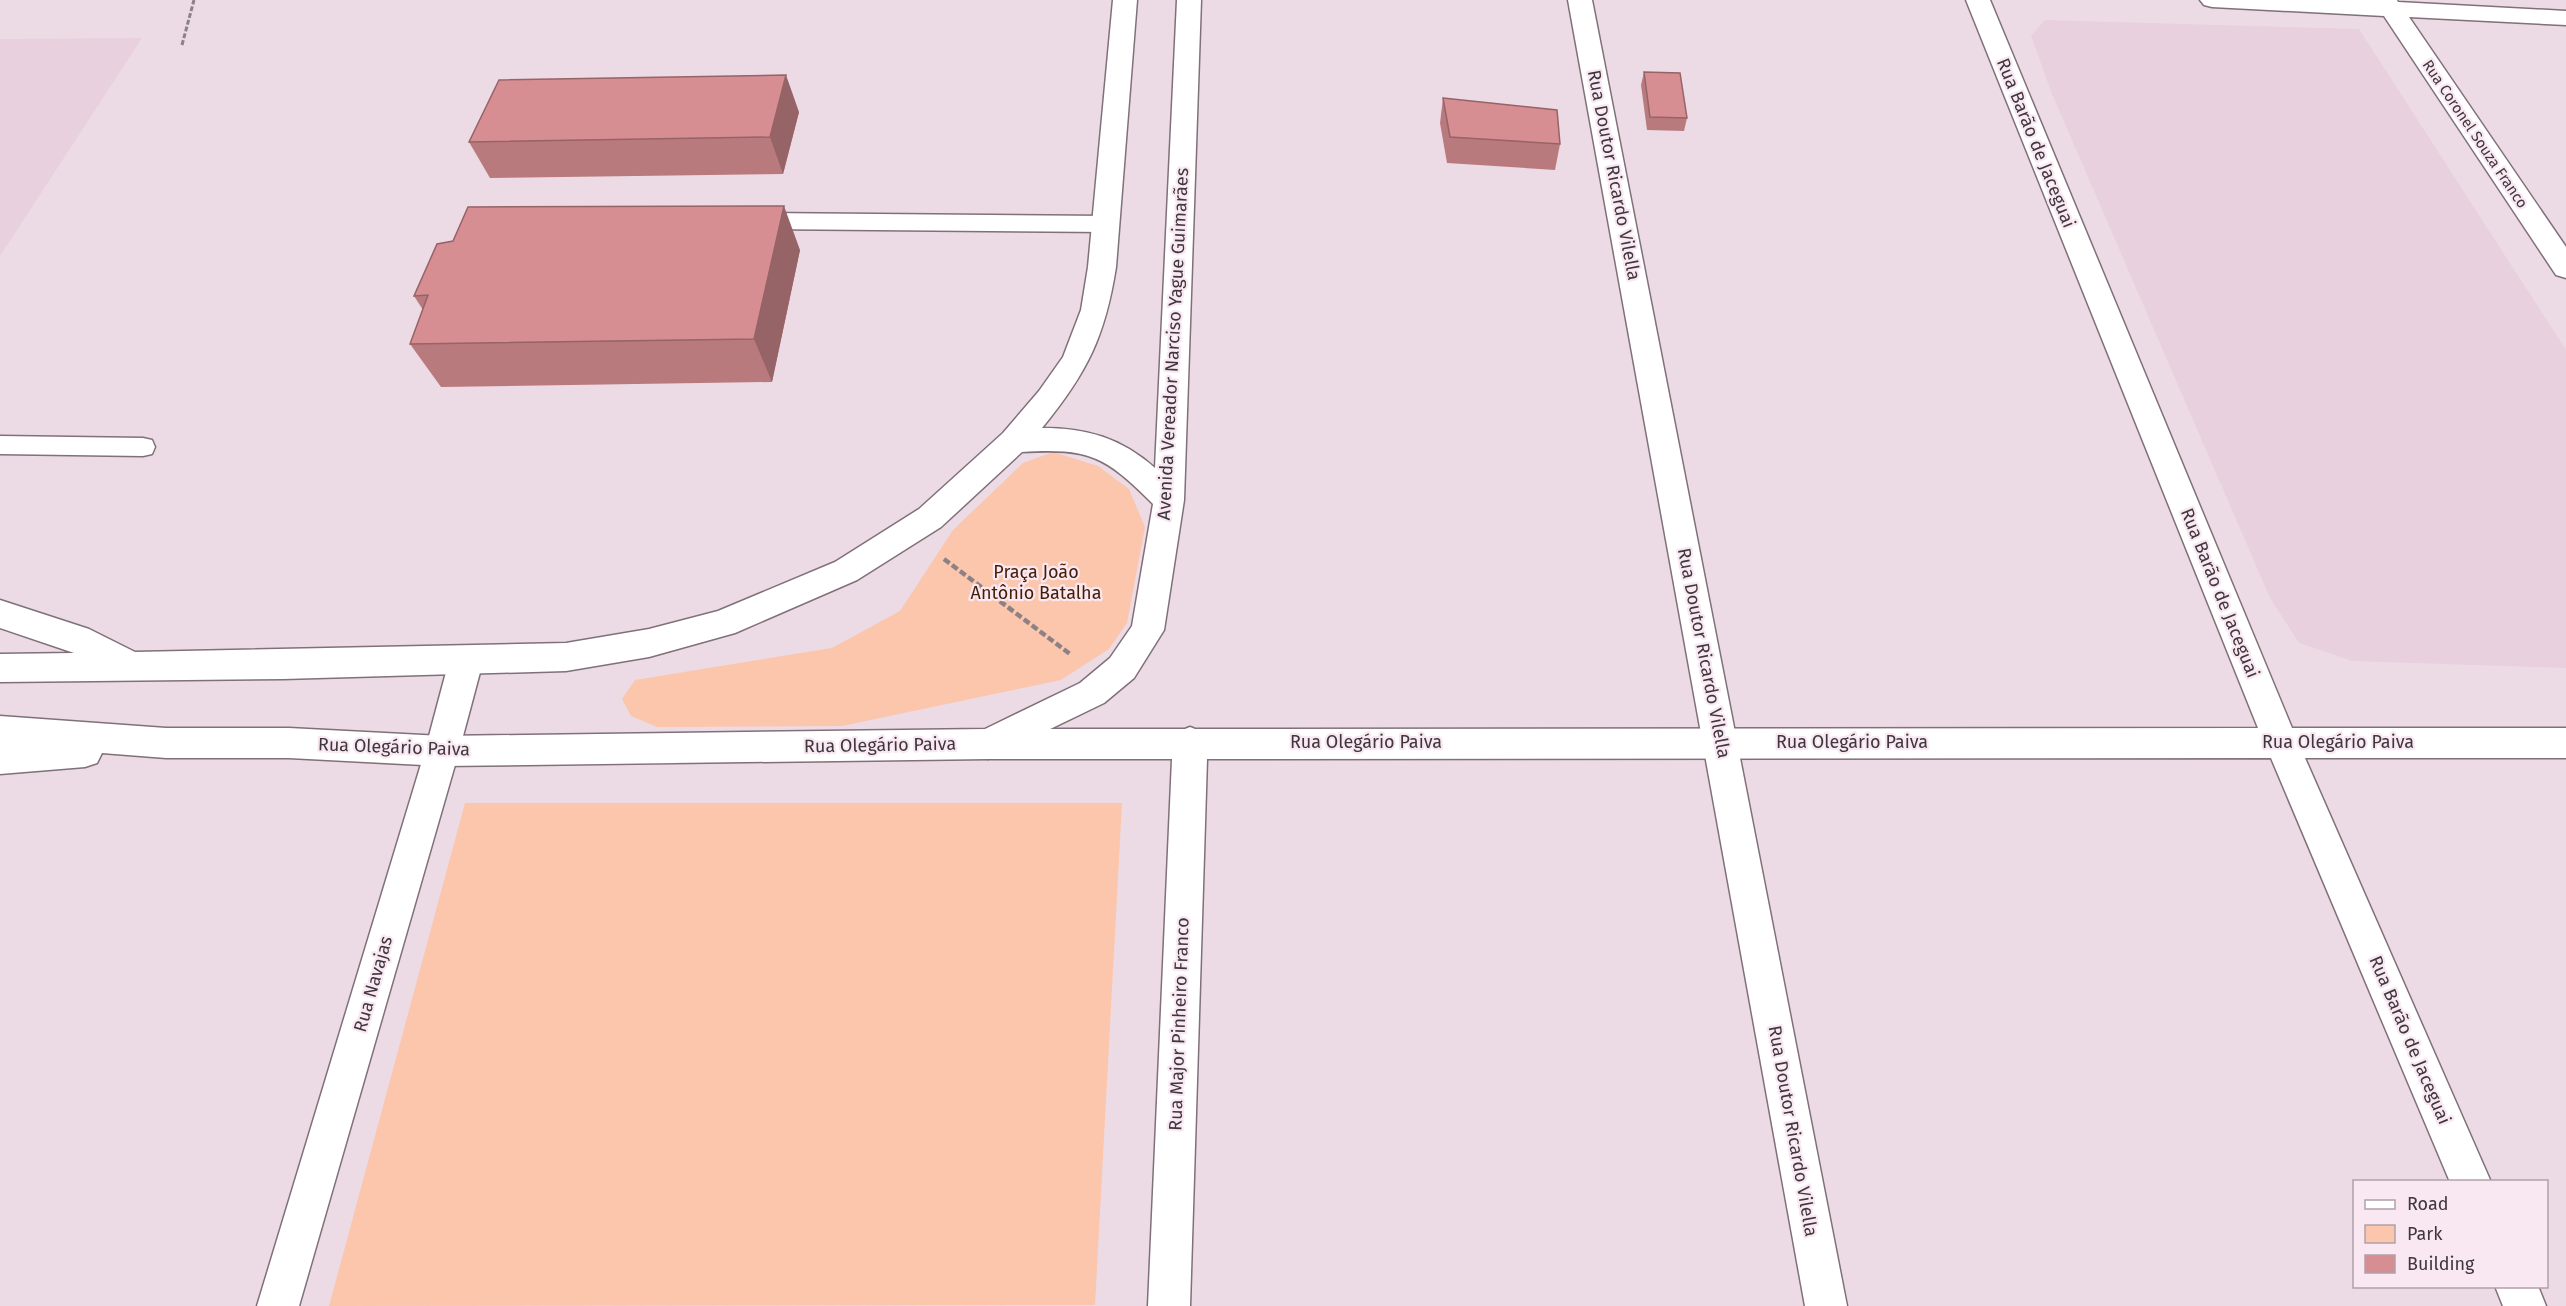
<svg xmlns="http://www.w3.org/2000/svg" width="2566" height="1306" font-family="'Fira Sans',sans-serif">
<style>
.built{fill:#e9d0df}
.green{fill:#fbc6ab}
.lines{fill:none;stroke-linecap:round;stroke-linejoin:round}
.lane-casing{stroke:#807079;stroke-width:3}
.street-casing{stroke:#807079;stroke-width:3}
.secondary-casing{stroke:#807079;stroke-width:3}
.path-far1{stroke:#8d8188;stroke-width:3;stroke-dasharray:5 2;stroke-linecap:butt}
.path{stroke:#8d8188;stroke-width:4.5;stroke-dasharray:7 3;stroke-linecap:butt}
.lane{fill:#fff;fill-rule:evenodd}
.street{fill:#fff;fill-rule:evenodd}
.secondary{fill:#fff;fill-rule:evenodd}
.wall{fill:#b97a7e}
.shaded-wall{fill:#966367}
.building{fill:#d78e93;stroke:#966367;stroke-width:1.5}
.labels{text-anchor:middle;stroke-width:4.5;stroke-linejoin:round;paint-order:stroke}
.far-street-label{font-size:15px;fill:#3e373b;stroke:#f9e8f2}
.street-label{font-size:18px;fill:#3e373b;stroke:#f9e8f2}
.park-label{font-size:18px;fill:#451d03;stroke:#f9e8f2}
</style>
<rect width="100%" height="100%" fill="#ecdbe5"/>
<!-- built -->
<g class="built">
<polygon points="2045,20 2359,29 2566,350 2566,668 2352,661 2299,643 2270,598 2052,94 2031,36"/>
<polygon points="142,38 0,256 0,39"/>
</g>
<!-- green -->
<g class="green">
<polygon points="1053,452 1098,466 1129,489 1145,527 1127,623 1109,649 1061,680 842,726 657,727 631,716 622,699 635,680 832,648 900,611 953,530 1023,463"/>
<polygon points="465,803 1122,803 1095,1305 329,1306"/>
</g>
<g class="lines">
<!-- lane casing -->
<g class="lane-casing">
<g id="lane">
<polygon points="754,213 1107,216 1115,219 1118,224 1115,229 1107,232 754,229 746,226 743,221 746,216"/>
<polygon points="0,436 143,438 152,440 155,447 152,454 143,456 0,454"/>
</g>
</g>
<!-- street casing -->
<g class="street-casing">
<g id="street">
<polygon points="1966,0 1990,0 2292,728 2566,728 2566,758 2305,758 2491,1182 2450,1182 2271,758 1207,759 1190,1306 1148,1306 1172,759 988,759 976,755 971,744 976,733 988,729 1185,729 1190,727 1195,729 2258,728"/>
<polygon points="2200,0 2397,0 2398,2 2566,11 2566,25 2409,17 2566,247 2566,278 2556,275 2384,16 2212,7 2204,5"/>
<polygon points="466,647 478,651 483,661 459,751 299,1306 257,1306 425,751 449,661 454,651"/>
<polygon points="2495,1286 2538,1286 2546,1306 2503,1306"/>
</g>
</g>
<!-- secondary casing -->
<g class="secondary-casing">
<g id="secondary">
<path d="M1113,0H1137L1116,267C1105,337 1087,373 1042,428C1087,428 1121,438 1155,468L1177,0H1201L1184,500L1164,630L1134,678L1104,703L988,759L442,766L289,758H166L102,753L97,763L85,767L0,774V716L166,728H289L442,736L985,729L1080,683L1110,658L1132,626L1153,504C1105,456 1090,448 1022,452L941,527L857,580L735,633L649,657L566,671L283,679L0,682V654L74,653L0,628V600L89,629L135,652L566,643L649,629L718,611L835,562L919,509L1003,433L1039,391L1063,357L1081,310L1088,267Z"/>
<polygon points="1568,0 1592,0 1847,1306 1805,1306"/>
</g>
</g>
<!-- path-far1 -->
<polyline class="path-far1" points="182,45 194,0"/>
<!-- path -->
<polyline class="path" points="944,559 1070,654"/>
<!-- lane -->
<use href="#lane" class="lane"/>
<!-- street -->
<use href="#street" class="street"/>
<!-- secondary -->
<use href="#secondary" class="secondary"/>
</g>
<!-- wall -->
<g class="wall">
<polygon points="1644,72 1687,118 1684,131 1647,130 1641,85"/>
<polygon points="1443,98 1560,144 1555,170 1447,163 1440,123"/>
<polygon points="799,112 783,174 490,178 469,142"/>
<polygon points="800,250 772,382 441,387 410,344 423,310 414,296"/>
</g>
<!-- shaded-wall -->
<g class="shaded-wall">
<polygon points="786,75 799,112 783,174 770,137"/>
<polygon points="784,206 800,250 772,382 754,339"/>
</g>
<!-- building -->
<g class="building">
<polygon points="1644,72 1680,73 1687,118 1650,117"/>
<polygon points="786,75 770,137 469,142 499,80"/>
<polygon points="1443,98 1557,110 1560,144 1450,137"/>
<polygon points="784,206 754,339 410,344 428,295 414,296 437,244 453,241 468,207"/>
</g>
<g class="labels">
<!-- far-street labels -->
<g class="far-street-label">
<text transform="translate(2475 134) rotate(56)" y="5">Rua Coronel Souza Franco</text>
</g>
<!-- street labels -->
<g class="street-label">
<text transform="translate(2036 143) rotate(68)" y="6">Rua Barão de Jaceguai</text>
<text transform="translate(1614 175) rotate(79)" y="6">Rua Doutor Ricardo Vilella</text>
<text transform="translate(1173 344) rotate(-87)" y="6">Avenida Vereador Narciso Yague Guimarães</text>
<text transform="translate(2220 593) rotate(68)" y="6">Rua Barão de Jaceguai</text>
<text transform="translate(1704 653) rotate(79)" y="6">Rua Doutor Ricardo Vilella</text>
<text x="1366" y="748">Rua Olegário Paiva</text>
<text x="1852" y="748">Rua Olegário Paiva</text>
<text x="2338" y="748">Rua Olegário Paiva</text>
<text transform="translate(880 745) rotate(-1)" y="6">Rua Olegário Paiva</text>
<text transform="translate(394 747) rotate(2)" y="6">Rua Olegário Paiva</text>
<text transform="translate(373 984) rotate(-74)" y="6">Rua Navajas</text>
<text transform="translate(1179 1024) rotate(-88)" y="6">Rua Major Pinheiro Franco</text>
<text transform="translate(2410 1040) rotate(67)" y="6">Rua Barão de Jaceguai</text>
<text transform="translate(1793 1131) rotate(80)" y="6">Rua Doutor Ricardo Vilella</text>
</g>
<!-- park labels -->
<g class="park-label">
<text x="1036" y="578">Praça João<tspan x="1036" dy="21">Antônio Batalha</tspan></text>
</g>
</g>
<!-- legend -->
<rect x="2353" y="1180" width="195" height="108" fill="#f9e8f2" stroke="#aea1a9" stroke-width="1.5"/>
<rect x="2365" y="1200" width="30" height="9" fill="#ffffff" stroke="#aea1a9" stroke-width="1.5"/>
<text x="2407" y="1210" font-size="18" fill="#3e373b">Road</text>
<rect x="2365" y="1225" width="30" height="18" fill="#fbc6ab" stroke="#aea1a9" stroke-width="1.5"/>
<text x="2407" y="1240" font-size="18" fill="#3e373b">Park</text>
<rect x="2365" y="1255" width="30" height="18" fill="#d78e93" stroke="#aea1a9" stroke-width="1.5"/>
<text x="2407" y="1270" font-size="18" fill="#3e373b">Building</text>
</svg>
